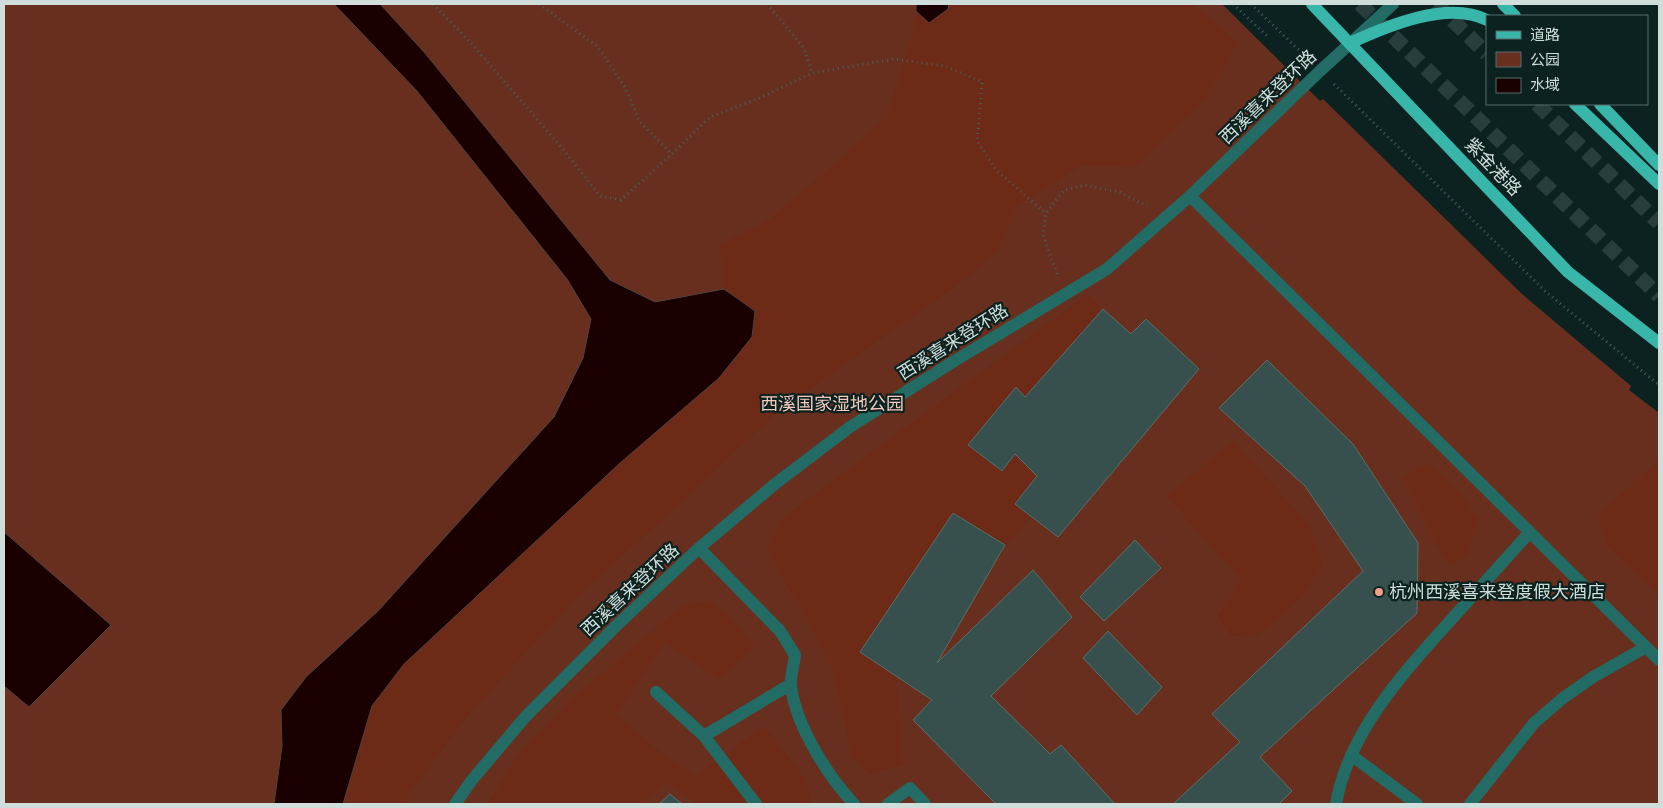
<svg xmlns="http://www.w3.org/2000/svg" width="1663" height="808" font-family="Barlow,'Noto Sans SC',sans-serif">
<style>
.green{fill:#682f1e}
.forest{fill:#6d2a16}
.water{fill:#1a0000;stroke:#504242}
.building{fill:#38504d;stroke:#576f6c}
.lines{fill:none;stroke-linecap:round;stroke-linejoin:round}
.highway-tunnel{stroke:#283e3c;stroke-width:15;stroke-dasharray:15 8;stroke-linecap:butt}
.path{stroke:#4a5e5c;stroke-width:3;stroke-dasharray:1 4;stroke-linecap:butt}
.minor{stroke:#226c65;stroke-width:12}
.major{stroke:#38b6aa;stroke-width:12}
.poi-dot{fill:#f49e86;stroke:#0b2220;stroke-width:2}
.labels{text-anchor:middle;stroke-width:4.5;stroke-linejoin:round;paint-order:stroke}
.street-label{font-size:18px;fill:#cfdddb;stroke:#0b2220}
.park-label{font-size:18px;fill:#f3c8bc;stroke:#0b2220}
.poi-label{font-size:18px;fill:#cfdddb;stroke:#0b2220;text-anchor:start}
</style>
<rect width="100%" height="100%" fill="#0b2220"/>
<!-- green -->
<polygon class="green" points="4,4 1222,4 1320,101 1323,99 1522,294 1631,386 1629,390 1659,413 1659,804 4,804"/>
<!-- forest -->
<g class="forest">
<polygon points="920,4 1192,4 1238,42 1207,97 1134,167 1082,165 1017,206 997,251 957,285 777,412 676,507 582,592 467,716 408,795 406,804 343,804 372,706 404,664 620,463 719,378 755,311 724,289 720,245 769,220 827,171 887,117 906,57"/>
<polygon points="1088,294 1103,309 1025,397 1015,388 968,445 1015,454 1037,476 1015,504 1031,517 1005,545 953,513 861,652 896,676 903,765 869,774 851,755 846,726 831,664 800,606 780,574 768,549 780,520"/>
<polygon points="1233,441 1310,526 1323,565 1301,598 1258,635 1231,636 1218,616 1242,578 1218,554 1167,496"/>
<polygon points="1659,459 1659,595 1608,546 1597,517"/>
<polygon points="1429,463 1459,492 1479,519 1467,557 1450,565 1436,544 1402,477"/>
<polygon points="711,601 729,617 756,646 719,679 665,642 616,714 654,747 695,777 764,726 805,778 812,804 697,804 665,781 643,804 487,804 520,753 574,697 684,605"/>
</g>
<!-- water -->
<g class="water">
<polygon points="334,4 380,4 424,52 610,280 655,302 724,289 755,311 752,337 719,378 620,463 404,664 372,706 343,804 274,804 282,746 281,710 306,677 378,611 554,417 583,358 591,319 567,279 417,91"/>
<polygon points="916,4 949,4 948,9 929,23 916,11"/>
<polygon points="4,532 111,625 29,707 4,686"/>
</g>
<!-- building -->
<g class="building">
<polygon points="1103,309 1131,334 1146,319 1199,369 1058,537 1015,504 1037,476 1015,454 1002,471 968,445 1016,387 1025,397"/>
<polygon points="1267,360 1353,444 1418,543 1417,613 1260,757 1292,791 1279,804 1173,804 1240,742 1212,714 1363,571 1305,486 1219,408"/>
<polygon points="953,513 1005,545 937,663 1033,570 1072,617 991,696 1050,754 1061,745 1115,804 996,804 913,720 932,700 860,652"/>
<polygon points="1135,540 1161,568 1104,621 1080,597"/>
<polygon points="1108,631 1162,687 1137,715 1083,658"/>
<polygon points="670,794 682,804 659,804"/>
</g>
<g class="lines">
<!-- highway-tunnel -->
<g class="highway-tunnel">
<polyline points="1360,4 1659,296"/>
<polyline points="1436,4 1487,54"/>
<polyline points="1537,104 1659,223"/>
</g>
<!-- path -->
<g class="path">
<polyline points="433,4 472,44 562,148 600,196 621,200 672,154 710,117 760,98 812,73 894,59 945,66 982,82 977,141 997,171 1046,213"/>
<polyline points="539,4 597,46 625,87 640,122 672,154"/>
<polyline points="767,4 804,48 812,73"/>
<polyline points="1233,4 1267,36"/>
<polyline points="1251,4 1306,57"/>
<polyline points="1334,84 1545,291 1659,385"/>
<polyline points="1057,274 1043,234 1046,213 1064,190 1085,185 1119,192 1147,206"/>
</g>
<!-- minor -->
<g class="minor">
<polyline points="1190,196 1659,660"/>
<path d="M699,548L780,631L795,655C794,665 790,676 791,686C796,726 827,775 854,804"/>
<polyline points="656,692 704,736 756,804"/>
<polyline points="704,736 791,684"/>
<polyline points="1351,755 1417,804"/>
<polyline points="455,804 472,780 526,716 616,626 699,548 775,484 850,427 956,360 1107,269 1190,196 1320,71 1393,4"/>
<polyline points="888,804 910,788 925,804"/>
<path d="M1336,804C1348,733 1403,673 1450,621C1476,592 1503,562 1529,533"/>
<polyline points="1470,804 1534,723 1563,698 1593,677 1646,647"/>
</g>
<!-- major -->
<g class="major">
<polyline points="1312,4 1568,272 1659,343"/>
<polyline points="1503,4 1515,16"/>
<path d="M1350,43C1387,26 1448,0 1487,20"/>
<polyline points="1575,104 1659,184"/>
<polyline points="1600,104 1659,165"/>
</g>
</g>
<!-- markers -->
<circle class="poi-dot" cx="1379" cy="592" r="5"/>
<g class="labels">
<!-- street labels -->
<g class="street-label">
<text transform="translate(1268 97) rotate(-44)" y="6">西溪喜来登环路</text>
<text transform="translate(1493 167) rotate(46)" y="6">紫金港路</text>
<text transform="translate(953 342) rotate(-32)" y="6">西溪喜来登环路</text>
<text transform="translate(630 590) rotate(-43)" y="6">西溪喜来登环路</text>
</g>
<!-- park labels -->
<g class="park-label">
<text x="832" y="410">西溪国家湿地公园</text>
</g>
<!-- poi labels -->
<g class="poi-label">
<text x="1389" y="598">杭州西溪喜来登度假大酒店</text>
</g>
</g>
<!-- border -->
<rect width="1663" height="808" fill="none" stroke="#cfdddb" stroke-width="10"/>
<!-- legend -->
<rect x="1486" y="15" width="162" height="90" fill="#0b2220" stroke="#596d6b"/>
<rect x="1496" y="31" width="25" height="8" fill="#38b6aa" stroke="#596d6b"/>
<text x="1530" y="40" font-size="15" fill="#cfdddb">道路</text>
<rect x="1496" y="52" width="25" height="15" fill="#682f1e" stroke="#596d6b"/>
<text x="1530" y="65" font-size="15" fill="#cfdddb">公园</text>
<rect x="1496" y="78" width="25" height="15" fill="#1a0000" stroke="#596d6b"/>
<text x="1530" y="90" font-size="15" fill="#cfdddb">水域</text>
</svg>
